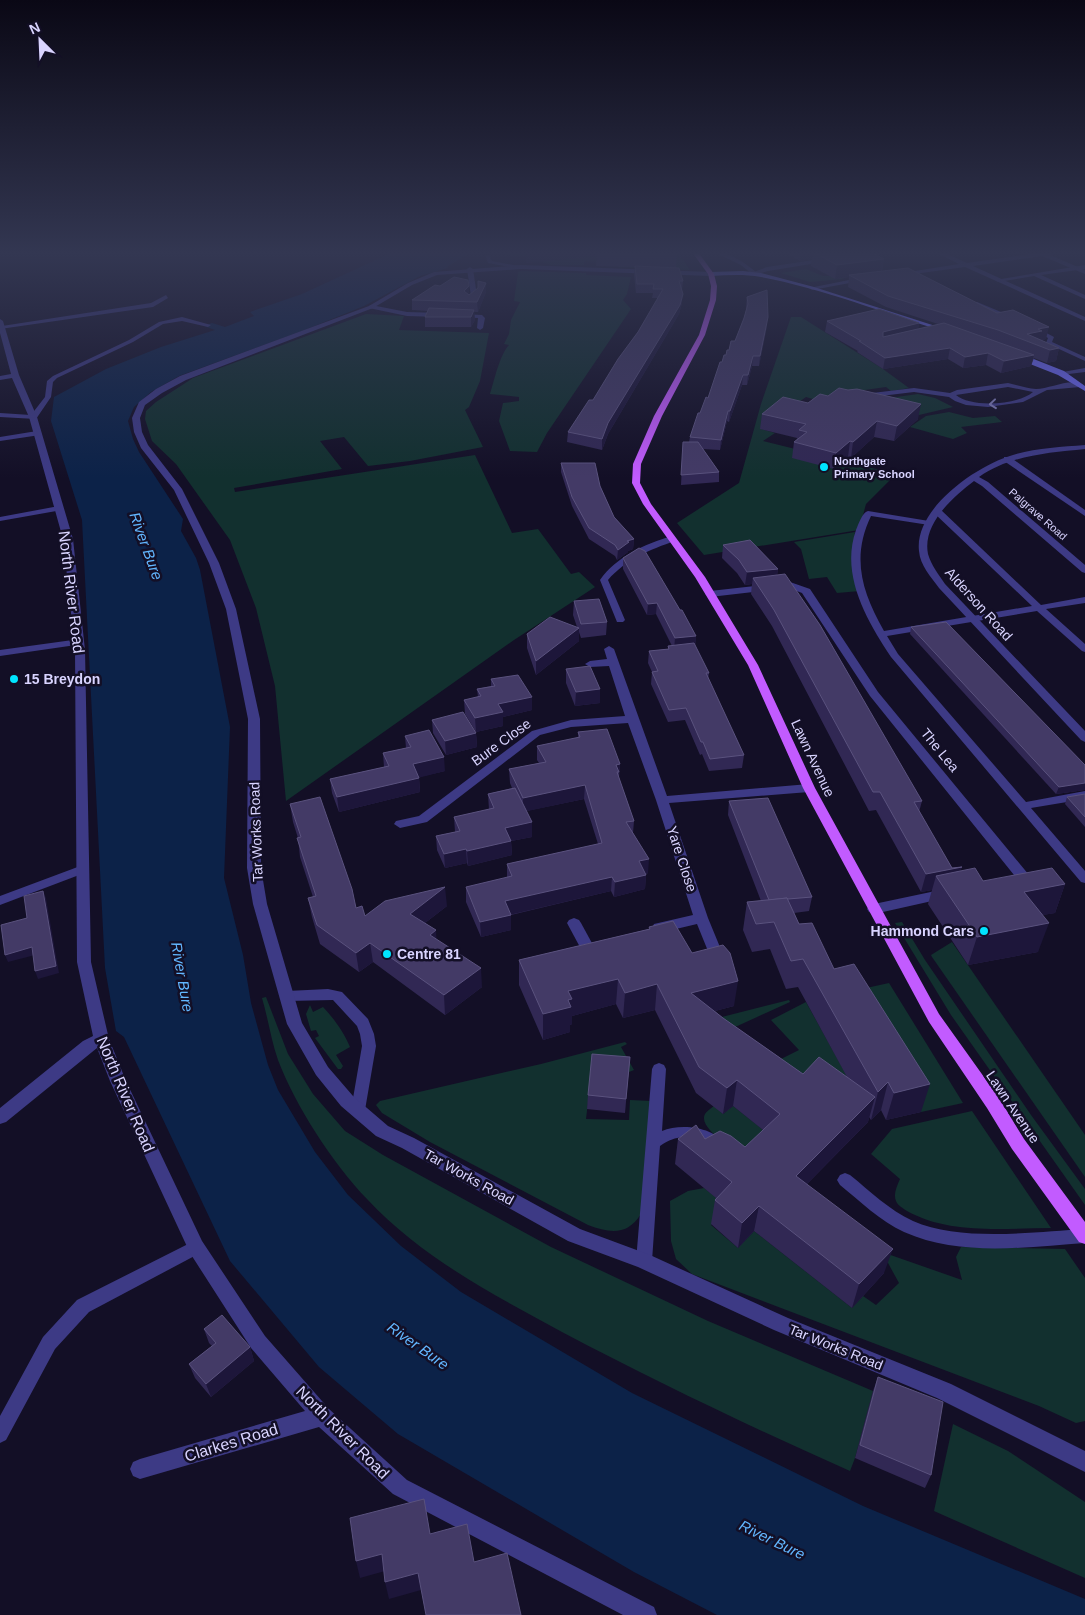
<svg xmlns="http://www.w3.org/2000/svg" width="1085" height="1615" font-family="Helvetica,sans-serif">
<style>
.green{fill:#12302f}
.water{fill:#0c2248}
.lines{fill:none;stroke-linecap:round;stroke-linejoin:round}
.lane{fill:#3d3a85;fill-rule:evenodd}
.street{fill:#3d3a85;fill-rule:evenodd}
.secondary{fill:#6f6bff;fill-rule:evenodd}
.primary{fill:#c25bff;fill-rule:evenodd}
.wall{fill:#312854}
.shaded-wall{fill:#1d163a}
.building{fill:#433a66;stroke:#5a527e}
.oneway{stroke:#837fbc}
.poi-dot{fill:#00e5ff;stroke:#130f26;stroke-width:2}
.labels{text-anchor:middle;stroke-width:5;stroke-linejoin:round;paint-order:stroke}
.far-poi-label{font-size:11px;font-weight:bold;fill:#d9d4ff;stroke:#130f26;text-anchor:start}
.far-street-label{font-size:11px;fill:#d9d4ff;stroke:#130f26}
.street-label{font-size:14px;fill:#d9d4ff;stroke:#130f26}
.poi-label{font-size:14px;font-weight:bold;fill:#d9d4ff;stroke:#130f26;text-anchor:start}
.water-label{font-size:15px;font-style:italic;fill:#62b6ff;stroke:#130f26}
.near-street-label{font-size:16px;fill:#d9d4ff;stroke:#130f26}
</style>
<rect width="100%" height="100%" fill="#130f26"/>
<!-- green -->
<g class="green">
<polygon points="501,252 532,252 545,261 598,256 679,254 690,270 618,267 620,263 584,261 584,265 551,265 526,257 502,254"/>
<polygon points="806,269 823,276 839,276 844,279 810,282 781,273"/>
<path d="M521,271L586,273V275L631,277L627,294L623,300L631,309L547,433L537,452L510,451L499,421L503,403L519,401V397L490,394C494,381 500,354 509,345L504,344L509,334L511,320L520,302L514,301L518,272Z"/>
<polygon points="366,314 404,316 399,330 489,333 480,381 469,407 465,410 483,447 410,461 368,466 344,437 320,441 342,469 234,488 235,492 475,455 512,533 538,529 571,574 579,572 595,587 514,640 286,801 275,686 256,608 230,540 176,464 152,441 145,419 146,411 156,402 193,378"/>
<polygon points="791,317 801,317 883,369 909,388 891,391 886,387 822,396 816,400 806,397 761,429 775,433 763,441 896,474 866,504 859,530 704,555 677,523 739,483 761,404"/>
<polygon points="918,394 935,398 953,407 919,415 882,399"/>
<polygon points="949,412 973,418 995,416 1002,422 961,427 967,433 953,439 910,427 926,416"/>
<polygon points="855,532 853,547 860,591 837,593 827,577 809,579 801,549 794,542"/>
<polygon points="902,922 925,960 1031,1115 1085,1189 1085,1205 951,1015 895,923"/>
<polygon points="952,942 1085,1135 1085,1177 932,957 931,955"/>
<polygon points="889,983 963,1103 921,1112 848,992"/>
<path d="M266,997L288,1054L313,1094L345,1131L383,1155L551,1247L708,1321L873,1391L855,1458L850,1471C751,1427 657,1382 562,1332C492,1294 421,1257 367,1199C333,1164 295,1105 278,1060C271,1040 268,1018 262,998Z"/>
<polygon points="789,1000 790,1002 711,1038 702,1022"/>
<polygon points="806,1002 848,1078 829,1093 781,1059 799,1050 771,1020"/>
<path d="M310,1005L313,1012L323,1007C335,1020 343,1031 350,1047L336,1055L343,1066L341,1069H338L315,1038L319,1036L316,1030L311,1031L306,1014Z"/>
<path d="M625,1042L627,1044L621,1047L634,1070L629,1072L592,1069L586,1119L629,1120L630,1100L651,1101L641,1214C627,1236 610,1233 588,1225L430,1142L382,1113L376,1105L380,1101L541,1064Z"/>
<path d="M714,1106L723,1114L733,1106L781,1144L759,1166C747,1158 696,1130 705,1114C707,1111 711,1108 714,1106Z"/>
<path d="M972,1111L1051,1228C1004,1228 950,1235 907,1211C903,1208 898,1206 896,1201C893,1194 897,1186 900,1179L871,1154L892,1129Z"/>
<polygon points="704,1188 728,1207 711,1225 738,1248 754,1231 852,1308 863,1296 876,1305 899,1283 882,1252 962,1280 956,1257 961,1247 1065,1249 1085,1278 1085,1421 1076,1423 1039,1406 692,1274 676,1259 671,1241 670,1201 688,1191"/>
<polygon points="953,1424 1008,1451 1085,1502 1085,1578 934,1511"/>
</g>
<!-- water -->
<polygon class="water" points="393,252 471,252 447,267 448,268 420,276 364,306 302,331 179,376 151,392 134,407 128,421 133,439 139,452 183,519 181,531 196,558 200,570 230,727 224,878 243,955 251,1003 268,1065 278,1090 315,1152 348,1195 401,1246 461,1292 632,1393 863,1506 1085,1599 1085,1615 717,1615 634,1572 398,1434 319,1367 230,1261 124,1037 116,1031 105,968 82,520 51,421 54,397 106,369 161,347 215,330 204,326 212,323 225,327 254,316 250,312 302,294"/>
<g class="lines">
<!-- lane -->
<g class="lane">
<path d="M714,252C729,252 746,263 757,273L752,274L741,265Z"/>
<polygon points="485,255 489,255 492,261 524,267 521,269 488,263"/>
<polygon points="1085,265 1085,269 1041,275 1085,295 1085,299 1034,276 998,282 995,280"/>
<polygon points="470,267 473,269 477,296 469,303 466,301 471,296 467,269"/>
<polygon points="166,295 168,298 153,307 0,329 0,327 2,326 151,303"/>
<polygon points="977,302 1013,317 1014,318 1009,319 975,305 974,304"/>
<polygon points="371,305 407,312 441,313 444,315 441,317 407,316 369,308 369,306"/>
<polygon points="460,314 482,315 485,318 483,328 480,330 477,328 478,318 458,317 458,315"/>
<polygon points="182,317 211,325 208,327 182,321 163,324 133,342 57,378 53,382 51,397 36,419 0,417 0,413 31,415 45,397 47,381 53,376 129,340 159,322"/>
<polygon points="1033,328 1037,328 1054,337 1052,342 1085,357 1085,361 1046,343 1048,338 1033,330"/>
<path d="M1008,383C1017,385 1027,388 1036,389C1050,389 1071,377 1083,385L1080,387L1047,390L1023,402L988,407L966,405L955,401L949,397L914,392L864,398L861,396L864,394L914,388L950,393L957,390ZM1008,387L1033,392C1018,405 971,408 956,395Z"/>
<polygon points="37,431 40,431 40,435 0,441 0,437"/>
<polygon points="1004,457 1010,457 1085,510 1085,516 1004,461"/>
<polygon points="59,506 62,506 62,510 0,521 0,517"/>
<path d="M934,509H940L1041,605L1085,597V603L1046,609L1085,644V652L1082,651L1037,611L887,636L898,654L1026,802L1085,791V799L1031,808L1085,871V883L1081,882L891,657C867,621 840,575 856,530C859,523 862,513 868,511L929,521L933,523L929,525L871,516C851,558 862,592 884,631L1032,606L934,513Z"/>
<path d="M672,536L676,539L675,541C651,549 625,560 608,580L625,620L623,622H617L600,580C616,557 645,544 672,536Z"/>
<polygon points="80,639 83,640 83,644 0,656 0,650"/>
<polygon points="83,865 89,869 87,872 0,905 0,896"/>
<polygon points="328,989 342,992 368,1019 374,1034 376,1046 365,1110 363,1114 358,1116 353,1114 351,1110 362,1046 360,1034 357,1026 333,1000 287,1001 282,1000 280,996 282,992 287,991"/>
<path d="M659,1063L664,1065L666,1069L662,1131C680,1123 716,1126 726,1147L724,1151L719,1153C695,1145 688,1127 660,1146L652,1261L650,1266L644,1268L638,1266L636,1261L652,1069L654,1065Z"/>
<path d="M845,1173L850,1175C870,1191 889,1210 913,1221C960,1242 1034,1232 1085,1229V1243C1026,1247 960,1257 904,1232C880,1221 860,1201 840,1185L837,1180L840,1175Z"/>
<polygon points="196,1240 202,1242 204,1247 202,1252 89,1312 55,1349 6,1440 0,1443 0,1416 43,1337 77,1300"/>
</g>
<!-- street -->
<g class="street">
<polygon points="875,252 892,252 857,258 854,256"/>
<polygon points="935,252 943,252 967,263 1045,252 1060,252 1050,255 1085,270 1085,274 1042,256 973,266 1085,317 1085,321 965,267 899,276 896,274 959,264"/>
<polygon points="827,258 829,261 768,271 754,275 751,273 767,267"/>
<polygon points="521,265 711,272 714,274 711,276 521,269 437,275 412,285 373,308 186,380 162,393 145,405 140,418 142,432 148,445 182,489 219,563 236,609 260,719 261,868 267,904 302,1023 328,1067 353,1096 388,1126 414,1138 580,1229 650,1255 788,1318 951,1384 1085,1451 1085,1472 937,1398 774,1330 638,1267 568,1241 402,1148 376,1136 341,1106 316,1075 287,1024 253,904 247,868 248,719 226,609 209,563 174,490 141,448 134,432 132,418 139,402 156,389 180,376 369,306 408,283 434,272"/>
<polygon points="864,277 866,278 866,280 812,290 809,288"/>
<polygon points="0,319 3,321 19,375 37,417 73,539 85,650 91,962 109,1039 126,1081 202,1241 265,1336 329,1409 407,1480 654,1607 657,1615 623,1615 393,1494 319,1427 140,1479 133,1476 130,1469 133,1462 140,1459 305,1411 251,1348 190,1253 110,1081 97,1048 6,1122 0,1124 0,1108 83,1041 93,1036 77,962 75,650 63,539 29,417 12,378 0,380 0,376 11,374 0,333"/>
<polygon points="1085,368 1085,372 1061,375 1057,373"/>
<path d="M1085,445V449C1047,453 1011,455 979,477L988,482L1085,565V573L1082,572L982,486L974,481C953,497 922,524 928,554C931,565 939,575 945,584L1085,731V742L1081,740L939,588C931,577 920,565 919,551C914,509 977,465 1013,455C1036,448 1061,447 1085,445Z"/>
<polygon points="790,582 810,589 878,692 1029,875 1031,878 1029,881 1013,885 1008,883 1006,880 1008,877 1014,875 870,696 802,593 789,588 710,597 705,594 710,591"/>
<polygon points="609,646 614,649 667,796 809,784 815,788 809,792 669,803 708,918 722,952 720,956 715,957 710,956 697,924 659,933 654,932 652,928 654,924 693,915 656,800 628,723 571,727 540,735 427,822 400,828 394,824 396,821 419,816 532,731 571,720 625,716 609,666 590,667 585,664 590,661 607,659 604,649"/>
<polygon points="945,889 950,891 952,894 950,897 874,914 869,912 867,909 869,906 874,904"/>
<polygon points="574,918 579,920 581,923 593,945 591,949 586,950 581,949 567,923 569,920"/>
</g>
<!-- secondary -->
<g class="secondary">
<path d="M743,271L761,273L814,287L951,331L946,332C887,314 821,288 761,277C745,274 728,275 711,276L708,274L711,272Z"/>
<polygon points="1015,354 1021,354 1064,371 1085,386 1085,391 1058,375 1015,358"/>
</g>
<!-- primary -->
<polygon class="primary" points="692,252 698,252 714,274 717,286 716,300 705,335 662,416 641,464 640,483 651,504 705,577 758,665 815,788 939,1014 999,1098 1024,1139 1085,1222 1085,1244 1079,1242 1012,1149 987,1108 929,1022 803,788 748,665 695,577 643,504 632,483 633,464 654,416 699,335 710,300 711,286 708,274"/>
</g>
<!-- wall -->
<g class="wall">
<polygon points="526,252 677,252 676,268 683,281 682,290 681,290 682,303 679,314 608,434 602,450 567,442 568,432 593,400 638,332 658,298 652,298 653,293 636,293 634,275 635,267 596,266 597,256 526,263"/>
<polygon points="761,252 870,252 884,259 882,271 1046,339 1041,340 1059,348 1056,361 1047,363 1034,358 1031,366 1001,373 986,365 963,368 948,359 883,369 857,352 858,351 825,332 827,321 919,323 918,329 938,324 886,307 848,287 849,277 835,279 811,266 812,259 800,261 785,252 767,255"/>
<polygon points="486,292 478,312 474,312 475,320 471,327 425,327 425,317 428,311 412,310 412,300"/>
<polygon points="747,297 767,326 759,366 752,366 747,385 742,385 729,422 727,421 720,450 703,449 719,472 719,482 681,485 683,442 689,442 690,437 700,413 708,398 722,362 735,341 744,318 746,310 746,306"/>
<polygon points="762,414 918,419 894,441 874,437 851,458 848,457 834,469 792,458 794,442 797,439 797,438 760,429"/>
<polygon points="561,463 600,486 614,517 634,539 633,549 628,551 628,552 617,560 615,556 589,539 572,506 561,472"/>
<polygon points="723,545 778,569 777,575 922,801 919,812 952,868 983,881 1065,884 1055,913 1042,915 1038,952 968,965 928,904 932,890 921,892 876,810 869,811 772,626 751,594 752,584 745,585 737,573 722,558"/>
<polygon points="623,558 696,636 695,646 709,673 708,679 744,755 742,768 709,771 702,754 700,755 685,720 668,722 651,684 652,672 648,663 649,651 668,649 668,646 672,646 656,614 647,615 623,569"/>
<polygon points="574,601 607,622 606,635 581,638 579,632 579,641 536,675 527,648 527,634 577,627 573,615"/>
<polygon points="911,627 1085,765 1085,790 1056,794 910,634"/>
<polygon points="566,669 600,689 600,703 575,706 566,683"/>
<polygon points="491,679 532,710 503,717 503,726 476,732 465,714 464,700 478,697 477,689 491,686"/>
<polygon points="432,720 476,733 477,747 446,755 433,733"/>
<polygon points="578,732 620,764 619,778 634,821 633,833 648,873 646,874 645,889 614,897 611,891 511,915 511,930 481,937 466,902 466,887 507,878 507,864 598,844 584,799 526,811 532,822 532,837 511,841 512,855 468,866 467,863 445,868 437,850 436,836 455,832 454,817 489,810 488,794 512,788 510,783 509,769 539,763 537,760 537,746 578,738"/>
<polygon points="405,736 445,771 419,777 420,792 339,812 332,793 330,779 384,767 383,753 406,748"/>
<polygon points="1085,794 1085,827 1065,804 1067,797"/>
<polygon points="729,801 812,897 809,911 794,913 799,924 834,969 921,1112 886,1120 881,1110 871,1120 869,1117 868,1122 807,1184 884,1273 852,1308 754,1231 738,1248 711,1224 715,1200 716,1198 675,1164 678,1139 705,1139 745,1147 763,1130 733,1106 723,1114 696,1093 655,1010 623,1018 616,1004 572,1016 572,1024 570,1025 570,1032 543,1040 519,985 519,960 649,929 649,927 692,953 734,1006 715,1011 723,1018 803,1074 847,1077 798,987 786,989 770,949 752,952 743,930 747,902 761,901 728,815"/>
<polygon points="290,804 356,908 365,916 447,906 425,923 436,930 436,939 482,987 445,1015 373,962 359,972 320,944 312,917 308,898 313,897 300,857 298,838 293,822"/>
<polygon points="630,1057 625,1113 587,1109 588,1095"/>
<polygon points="204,1329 250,1347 254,1361 211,1397 195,1378 189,1364 212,1346 209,1343"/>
<polygon points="878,1377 931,1475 925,1488 855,1458 873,1391"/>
</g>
<!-- shaded-wall -->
<g class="shaded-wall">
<polygon points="526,252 597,252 597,256 526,263"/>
<polygon points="767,252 785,252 767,255"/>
<polygon points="801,252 846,252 813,252 812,259 800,261"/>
<polygon points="884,259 881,273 849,275 849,277 835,279 837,265"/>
<polygon points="486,283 486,292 478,312 477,302"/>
<polygon points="469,286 469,295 464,291"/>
<polygon points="683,294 682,303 679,314 608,434 602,450 602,439 608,423"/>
<polygon points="474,310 475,320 471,327 471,317"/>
<polygon points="768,317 767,326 759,366 760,356"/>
<polygon points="919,323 917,334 882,343 883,332"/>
<polygon points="1049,327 1046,339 1040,340 1027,334 1038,329"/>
<polygon points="950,348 948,359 883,369 885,358"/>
<polygon points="1059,348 1056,361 1047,363 1050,350"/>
<polygon points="988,353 986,365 963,368 965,357"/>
<polygon points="1034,355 1031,366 1001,373 1004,361"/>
<polygon points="753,356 752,366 747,385 748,375"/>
<polygon points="743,375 742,385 729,422 730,411"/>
<polygon points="921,404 918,419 894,441 897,426"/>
<polygon points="728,411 727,421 720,450 721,440"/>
<polygon points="877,421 874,437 851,458 853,442"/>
<polygon points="850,441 848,457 834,469 836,453"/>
<polygon points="634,539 633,549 628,551 628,552 617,560 618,550 627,541"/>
<polygon points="778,569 776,582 753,578 752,584 745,585 747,572"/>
<polygon points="657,603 656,614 647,615 648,604"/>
<polygon points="579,628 579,641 536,675 536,661"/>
<polygon points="696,636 695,648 674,650 675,638"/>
<polygon points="600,689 600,703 575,706 576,692"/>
<polygon points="532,697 532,710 503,717 503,726 476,732 475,718 498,704"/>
<polygon points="476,733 477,747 446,755 445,741"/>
<polygon points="444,757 445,771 414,779 413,764"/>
<polygon points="620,764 619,779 619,772 616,765"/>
<polygon points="419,778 420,792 339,812 337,797"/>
<polygon points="1085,783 1085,790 1056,794 1059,787"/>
<polygon points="585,785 584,799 523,812 523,798"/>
<polygon points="532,822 532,837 511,841 512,855 468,866 467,851 505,828"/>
<polygon points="466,849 467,863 445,868 444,854"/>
<polygon points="649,859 648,873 638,876 639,861"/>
<polygon points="962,867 956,885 936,876 932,890 921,892 926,874"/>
<polygon points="646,875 645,889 614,897 615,882"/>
<polygon points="612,877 611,891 505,916 505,901"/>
<polygon points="1065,884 1055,913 1014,920 1024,892"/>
<polygon points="445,887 447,906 412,933 410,914"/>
<polygon points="43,891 46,898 59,973 38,979 35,971"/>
<polygon points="511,915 511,930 481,937 480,922"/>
<polygon points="1049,923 1038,952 968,965 977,937"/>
<polygon points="436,930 437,949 430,935"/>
<polygon points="370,943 373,962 359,972 356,953"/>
<polygon points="32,947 35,955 8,962 5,955"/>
<polygon points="481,968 482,987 445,1015 444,995"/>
<polygon points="618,979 616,1004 572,1016 572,1024 570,1025 570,1032 543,1040 543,1014 568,991"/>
<polygon points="738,981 734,1006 688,1018 691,993"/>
<polygon points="657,984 655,1010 623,1018 625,993"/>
<polygon points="737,1080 733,1106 723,1114 727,1088"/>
<polygon points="888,1082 881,1110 871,1120 878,1092"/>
<polygon points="930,1084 921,1112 886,1120 894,1093"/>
<polygon points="875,1097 868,1122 790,1201 796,1176"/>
<polygon points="759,1206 754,1231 738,1248 742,1223"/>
<polygon points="893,1249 884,1273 852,1308 859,1284"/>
<polygon points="250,1347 254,1361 211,1397 206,1384"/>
<polygon points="382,1554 385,1571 360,1578 356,1561"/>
<polygon points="418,1573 421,1590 389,1599 385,1582"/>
</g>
<!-- building -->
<g class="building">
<polygon points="813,252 870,252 884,259 837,265"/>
<polygon points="635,266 679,268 683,281 679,281 683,294 680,305 608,423 602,439 568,432 589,400 593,400 618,359 638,332 663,289 653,289 654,284 637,284"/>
<polygon points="908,268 997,313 1013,310 1049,327 1038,329 1042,331 1027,334 1059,348 1050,350 998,330 888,296 849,275"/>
<polygon points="454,277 468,280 469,286 464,291 469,295 478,288 478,281 486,283 477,302 412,300 435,285 440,286"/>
<polygon points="767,290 768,317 760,356 753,356 748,375 743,375 730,411 728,411 721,440 690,437 698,413 700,413 706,397 708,398 720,362 722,362 724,355 726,355 727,350 729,350 731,341 735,341 744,318 748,304 747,297"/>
<polygon points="429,308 474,310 471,317 425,317"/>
<polygon points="879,309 919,323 883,332 883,337 944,323 1034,355 1004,361 988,353 965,357 950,348 885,358 859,341 861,341 827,321"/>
<polygon points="839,388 848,390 857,389 921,404 897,426 877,421 853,442 850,441 836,453 794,442 807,432 799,430 806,424 762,414 783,397 808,403 820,394 828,396"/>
<polygon points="683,442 698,442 719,472 681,475"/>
<polygon points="561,463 595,463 600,486 614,517 634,539 627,541 629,542 618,550 615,545 589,528 572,497"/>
<polygon points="750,540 778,569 747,572 739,560 723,545"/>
<polygon points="639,548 645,551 680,610 682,610 696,636 675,638 657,603 648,604 623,558"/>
<polygon points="785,574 820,625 922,801 914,802 952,868 962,867 926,874 880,792 873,792 774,610 753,578"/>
<polygon points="599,599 607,622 581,624 574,601"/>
<polygon points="550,617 579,628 536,661 527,634"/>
<polygon points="946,622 1085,765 1085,783 1059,787 911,627"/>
<polygon points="694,643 709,673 706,673 744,755 710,759 703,742 701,742 686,708 669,710 652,672 658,671 649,651 669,649 668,646"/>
<polygon points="590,666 600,689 576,692 566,669"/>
<polygon points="518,675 532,697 498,704 503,712 475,718 464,700 481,696 477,689 495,686 491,679"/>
<polygon points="463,712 476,733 445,741 432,720"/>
<polygon points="607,729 620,764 616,765 619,772 617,772 634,821 626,822 649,859 639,861 646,875 615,882 612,877 505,901 511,915 480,922 466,887 512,876 507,864 602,843 585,785 523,798 509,769 546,762 537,746 580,737 578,732"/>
<polygon points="429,730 444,757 413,764 419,778 337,797 330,779 389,766 383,753 411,747 405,736"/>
<polygon points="515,788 532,822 505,828 511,841 467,851 466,849 444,854 436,836 460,831 454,817 494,808 488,794"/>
<polygon points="1085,794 1085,817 1067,797"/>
<polygon points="320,797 352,889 356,908 362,906 365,916 385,901 445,887 410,914 436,930 430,935 481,968 444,995 370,943 356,953 317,925 308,898 316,896 297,838 301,837 290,804"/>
<polygon points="768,798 812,897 788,899 787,898 769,900 729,801"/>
<polygon points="975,868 983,881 1052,868 1065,884 1024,892 1049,923 977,937 936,876"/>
<polygon points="43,891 56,966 35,971 32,947 5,955 1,925 27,918 24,896"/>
<polygon points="787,898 799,924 812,923 834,969 854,964 930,1084 894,1093 888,1082 878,1092 803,959 791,961 774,922 756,924 747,902"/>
<polygon points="673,921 692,953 723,945 730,953 738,981 691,993 723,1018 803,1074 819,1057 875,1097 796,1176 893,1249 859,1284 759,1206 742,1223 715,1200 732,1182 678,1139 696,1125 705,1139 720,1131 731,1136 745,1147 780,1114 737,1080 727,1088 699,1067 657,984 625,993 618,979 568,991 572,999 568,1000 571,1007 543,1014 519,960 650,929 649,927"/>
<polygon points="592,1054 630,1057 626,1099 588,1095"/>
<polygon points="222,1315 250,1347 206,1384 189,1364 216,1343 204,1329"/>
<polygon points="878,1377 943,1402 931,1475 860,1445"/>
<polygon points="424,1499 430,1534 467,1524 474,1562 507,1553 521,1615 426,1615 418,1573 385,1582 382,1554 356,1561 350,1518"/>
</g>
<!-- one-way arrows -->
<defs><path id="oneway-chevron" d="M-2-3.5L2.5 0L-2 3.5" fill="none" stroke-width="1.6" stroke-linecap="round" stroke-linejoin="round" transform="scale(1.25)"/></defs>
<use class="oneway" href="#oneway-chevron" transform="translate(993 404) rotate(174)"/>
<!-- sky -->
<linearGradient id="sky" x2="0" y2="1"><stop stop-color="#0a0815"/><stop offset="0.53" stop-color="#333752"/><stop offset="1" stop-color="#333752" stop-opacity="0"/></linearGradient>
<rect width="1085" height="478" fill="url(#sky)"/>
<!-- markers -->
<g class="poi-dot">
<circle cx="824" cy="467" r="5"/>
<circle cx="14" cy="679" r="5"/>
<circle cx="984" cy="931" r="5"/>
<circle cx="387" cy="954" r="5"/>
</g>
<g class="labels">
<!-- far-poi labels -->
<g class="far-poi-label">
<text x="834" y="465">Northgate<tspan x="834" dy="13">Primary School</tspan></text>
</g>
<!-- far-street labels -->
<g class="far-street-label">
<text transform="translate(1038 514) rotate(41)" y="4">Palgrave Road</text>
</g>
<!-- street labels -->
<g class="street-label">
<text transform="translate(979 604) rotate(48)" y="5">Alderson Road</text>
<text transform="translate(501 742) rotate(-36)" y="5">Bure Close</text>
<text transform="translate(940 750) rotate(51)" y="5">The Lea</text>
<text transform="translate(813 758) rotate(65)" y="5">Lawn Avenue</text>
<text transform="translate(256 832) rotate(-92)" y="5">Tar Works Road</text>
<text transform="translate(682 859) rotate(72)" y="5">Yare Close</text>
<text transform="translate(1013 1107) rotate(56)" y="5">Lawn Avenue</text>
<text transform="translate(469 1177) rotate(29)" y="5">Tar Works Road</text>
<text transform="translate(836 1347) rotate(22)" y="5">Tar Works Road</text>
</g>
<!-- poi labels -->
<g class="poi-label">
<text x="24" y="684">15 Breydon</text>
<text x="974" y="936" text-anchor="end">Hammond Cars</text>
<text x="397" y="959">Centre 81</text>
</g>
<!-- water labels -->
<g class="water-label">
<text transform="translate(146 546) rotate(70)" y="5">River Bure</text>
<text transform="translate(182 977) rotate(80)" y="5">River Bure</text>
<text transform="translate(418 1346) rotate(35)" y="5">River Bure</text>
<text transform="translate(772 1540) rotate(26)" y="5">River Bure</text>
</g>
<!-- near-street labels -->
<g class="near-street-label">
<text transform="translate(72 592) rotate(83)" y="6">North River Road</text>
<text transform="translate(126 1094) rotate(67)" y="6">North River Road</text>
<text transform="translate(343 1432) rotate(45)" y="6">North River Road</text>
<text transform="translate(231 1442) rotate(-17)" y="6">Clarkes Road</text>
</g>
</g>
<!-- north arrow -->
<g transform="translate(40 40) rotate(336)" stroke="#130f26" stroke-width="4" paint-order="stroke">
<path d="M0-4L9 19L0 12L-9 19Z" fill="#d9d4ff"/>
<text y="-8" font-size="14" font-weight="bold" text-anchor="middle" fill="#d9d4ff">N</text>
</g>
</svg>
